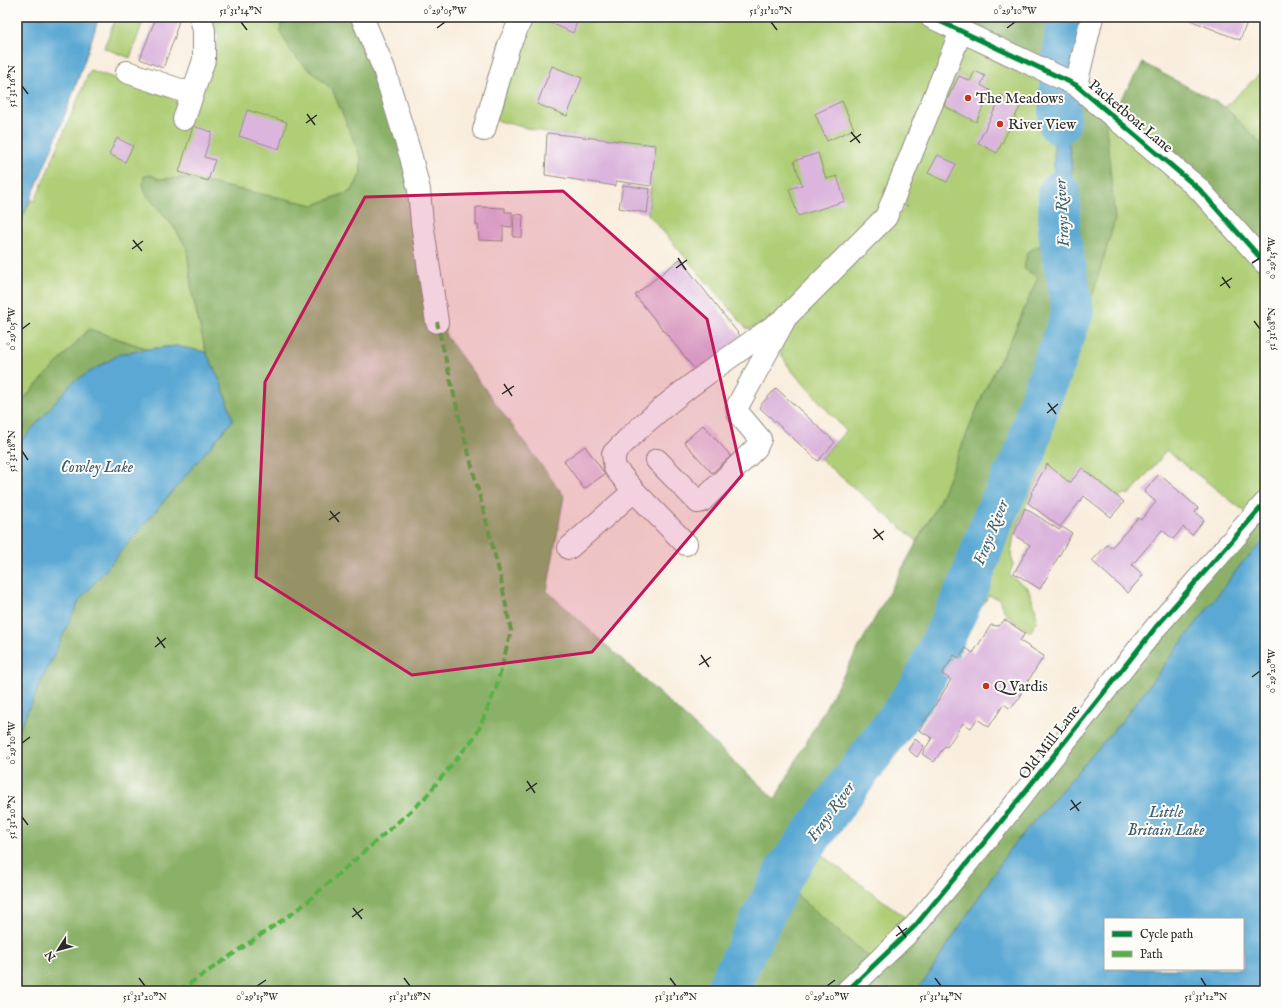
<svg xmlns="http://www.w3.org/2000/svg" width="1282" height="1008" font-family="'IM FELL English',serif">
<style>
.green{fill:#afce76;stroke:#6d7c50}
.forest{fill:#8bb167;stroke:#5b6e49}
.water{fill:#5aa8d3;stroke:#426a7f;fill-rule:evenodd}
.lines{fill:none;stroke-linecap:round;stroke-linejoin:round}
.river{stroke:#5aa8d3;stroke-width:42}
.building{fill:#dbb5dd}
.minor-casing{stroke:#928c84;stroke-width:24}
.minor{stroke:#fff;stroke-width:22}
.quiet{stroke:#56b246;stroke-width:4;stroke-dasharray:8 4;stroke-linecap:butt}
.cycleway-casing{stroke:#fdfcf7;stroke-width:8}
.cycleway{stroke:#00873e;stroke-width:5}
.marked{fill:#c2185b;fill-opacity:0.2;stroke:#c2185b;stroke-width:3;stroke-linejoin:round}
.ticks{fill:none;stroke:#2b2b2b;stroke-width:1.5}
.poi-dot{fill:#c8321e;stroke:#fdfcf7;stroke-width:1.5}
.labels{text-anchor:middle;stroke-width:4;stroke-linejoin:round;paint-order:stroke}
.poi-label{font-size:15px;fill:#2b2b2b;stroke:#fdfcf7;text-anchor:start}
.street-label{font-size:15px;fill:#2b2b2b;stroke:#fdfcf7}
.water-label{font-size:16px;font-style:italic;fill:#3e5d6e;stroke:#fdfcf7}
.neatline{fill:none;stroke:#2b2b2b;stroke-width:1.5}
.ticks-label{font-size:10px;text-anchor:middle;fill:#2b2b2b}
</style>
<rect width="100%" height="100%" fill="#fdfcf7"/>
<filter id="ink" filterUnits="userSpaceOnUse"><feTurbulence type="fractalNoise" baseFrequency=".025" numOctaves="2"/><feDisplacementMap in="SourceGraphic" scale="8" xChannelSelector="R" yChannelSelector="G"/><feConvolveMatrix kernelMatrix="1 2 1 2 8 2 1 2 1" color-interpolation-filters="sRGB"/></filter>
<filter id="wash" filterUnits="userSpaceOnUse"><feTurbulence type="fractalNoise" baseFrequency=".012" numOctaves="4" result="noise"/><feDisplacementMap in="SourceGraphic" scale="16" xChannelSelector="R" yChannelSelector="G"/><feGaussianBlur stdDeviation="0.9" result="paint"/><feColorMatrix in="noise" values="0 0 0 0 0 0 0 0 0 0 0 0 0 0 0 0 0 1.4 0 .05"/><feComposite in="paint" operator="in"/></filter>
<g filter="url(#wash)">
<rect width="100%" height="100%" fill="#f9eede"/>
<!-- green -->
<g class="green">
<polygon points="116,17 123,17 142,24 130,58 104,48"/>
<polygon points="212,17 285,17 282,20 305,66 332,89 354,139 361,158 361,173 352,191 314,205 184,178 159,179 151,175 162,214 173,226 187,248 192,293 206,352 176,346 148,349 89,329 17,406 17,230 31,199 35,201 90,70 171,97 176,101 178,105 212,68 219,35 212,28"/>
<polygon points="530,17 922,17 1054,77 1054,234 1062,249 1038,246 1039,277 1013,335 983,394 939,502 917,541 820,459 846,431 791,370 781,355 778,342 907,206 882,212 780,313 761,325 747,329 648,214 655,145 547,133 495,120"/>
<polygon points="1265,69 1265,147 1225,107"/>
<path d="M1105,116L1191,194L1265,276V495L1248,514L1166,450L1160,459L1130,494H1123L1119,498L1082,468L1070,483L1047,465L1032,490L1014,535L1011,554L1013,565L1009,575L1028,588L1035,607L1037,622L1030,632C1016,622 1004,617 999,599L989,595L958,644L953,640L1036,453L1085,321Z"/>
<polygon points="809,846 912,922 873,961 784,884 790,873"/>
</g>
<!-- forest -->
<g class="forest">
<polygon points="285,17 368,17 437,272 446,336 564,496 547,591 775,799 939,502 983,394 1013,335 1038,277 1024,269 1027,252 1038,246 1060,250 1069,305 1022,446 989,517 966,580 918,690 785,869 724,991 17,991 17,734 79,601 233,420 221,383 206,352 192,293 187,248 173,226 146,194 143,184 144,176 151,175 159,179 184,178 314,205 352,191 361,173 361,158 332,89 305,66 292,53 280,31 282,20"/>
<polygon points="952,17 1060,17 1055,66"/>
<polygon points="1071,17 1076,17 1069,74 1065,72"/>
<polygon points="1143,63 1225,107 1265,147 1265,253 1115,108"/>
<polygon points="1079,99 1105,116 1115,220 1085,321 1076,317 1063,248 1071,211 1069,185 1072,170 1068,137 1070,105"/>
<polygon points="89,329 148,349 120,354 73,382 17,446 17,406"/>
<polygon points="1265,507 1265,540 1242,563 1122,721 1009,850 924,982 914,991 853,991"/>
<polygon points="784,884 873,961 841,991 731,991"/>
</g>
<!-- water -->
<g class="water">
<path d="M25,17H99C76,90 48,161 17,230V41Z"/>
<polygon points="1054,84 1079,99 1075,104 1070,106 1068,137 1072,170 1069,185 1071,211 1067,235 1062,249 1054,235"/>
<polygon points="176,346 206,352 221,383 233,420 79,601 17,734 17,446 73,382 120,354 148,349"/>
<path d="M1265,540V991H914L924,982L1009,850L1122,721L1242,563ZM1105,919H1243V969H1105Z"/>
</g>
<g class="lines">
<!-- river -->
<g class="river">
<polyline points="1059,124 1059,100 1067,17"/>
<polyline points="726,991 786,870 919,690 969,585 995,514 1026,452 1038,406 1073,312 1059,231 1059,192"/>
</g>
</g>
<g id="blocks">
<!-- building -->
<g class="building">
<polygon points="156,17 180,17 175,34 176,34 163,68 140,59"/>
<polygon points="553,17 579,17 573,33 551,23"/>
<polygon points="1182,17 1249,17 1240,40"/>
<polygon points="552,66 582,78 567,116 537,104"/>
<polygon points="975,71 985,76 981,85 991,91 976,122 944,106 959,76 970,81"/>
<polygon points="1002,95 1021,105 997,153 978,143"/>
<polygon points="842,101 854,129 827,141 815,114"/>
<polygon points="247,110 287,122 279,149 239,136"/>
<polygon points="193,126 212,132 204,157 215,160 208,181 179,172"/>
<polygon points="547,133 656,145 651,186 616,181 616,186 545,175"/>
<polygon points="117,138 133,146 125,162 109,154"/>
<polygon points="818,153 826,179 837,176 845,201 798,216 789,189 802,185 794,161"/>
<polygon points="938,155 956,164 947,182 928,173"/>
<polygon points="623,185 650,189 647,213 619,208"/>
<polygon points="479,207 505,208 505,212 512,212 512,227 503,226 503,241 479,240 478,225 476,225 476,208"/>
<polygon points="514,214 523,215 522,237 513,237"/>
<polygon points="680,259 741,337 697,372 635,295"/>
<polygon points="776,388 835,442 818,461 759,407"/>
<polygon points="703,425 731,456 712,473 684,442"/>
<polygon points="585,446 605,474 584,489 564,461"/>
<polygon points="1047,464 1070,483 1082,468 1124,502 1111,517 1084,496 1060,527 1028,503 1032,494 1031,493"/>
<polygon points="1159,474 1198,508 1195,512 1204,520 1192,535 1183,527 1173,539 1162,530 1132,565 1143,575 1128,593 1092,561 1107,545 1111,548 1138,518 1141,520 1156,502 1144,492"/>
<polygon points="1025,508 1059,530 1062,527 1072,533 1040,589 1014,573 1030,545 1014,535"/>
<polygon points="1005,620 1025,633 1020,641 1044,656 1021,692 1020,698 1012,707 1009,708 1004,704 989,727 977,719 971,728 963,723 947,747 945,746 934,762 922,754 932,738 919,730 951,680 942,674 954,655 959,658 966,648 973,653 991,625 998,626"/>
<polygon points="915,739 924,746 917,757 908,750"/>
</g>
</g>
</g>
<g filter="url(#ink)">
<use href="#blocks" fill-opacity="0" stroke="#928c84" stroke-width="1"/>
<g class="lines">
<!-- minor casing -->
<g class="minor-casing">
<g id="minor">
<polyline points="362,17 384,69 411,157 419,190 422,223 437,322"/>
<polyline points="931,17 1076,85 1199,189 1265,263"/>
<polyline points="127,72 192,94"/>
<polyline points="1076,85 1092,17"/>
<polyline points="184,119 204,60 204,31 201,17"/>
<polyline points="484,130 509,45 522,17"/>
<polyline points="657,460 698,502 702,501 756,448 760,439 738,413 737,407 786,317 886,217 961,31"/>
<path d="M686,544L634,491L615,468L613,454C662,402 722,363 780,322"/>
<polyline points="569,548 634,491"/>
<polyline points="847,991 915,926 996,828 1156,627 1265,503"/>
</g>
</g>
<!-- minor -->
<use href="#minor" class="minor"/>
<!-- quiet -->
<polyline class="quiet" points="179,991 300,908 423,800 476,735 496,689 511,631 500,575 458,412 437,322"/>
<!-- cycleway casing -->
<g class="cycleway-casing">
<g id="cycleway">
<polyline points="931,17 1076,85 1199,189 1265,263"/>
<polyline points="847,991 915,926 996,828 1156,627 1265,503"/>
</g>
</g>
<!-- cycleway -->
<use href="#cycleway" class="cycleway"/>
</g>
</g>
<!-- marked area -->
<path class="marked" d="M563,191L707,319L742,475L592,652L412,675L256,577L265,382L365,197Z"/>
<!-- ticks -->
<path class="ticks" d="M241,22L247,30M771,22L777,30M437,28L445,22M1007,28L1015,22M22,86L28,94M307,114L315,125M306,123L317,115M851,132L860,143M850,142L861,134M133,240L142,251M132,249L143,241M678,258L686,270M1252,263L1260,258M676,268L687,260M1222,277L1230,288M1220,286L1232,278M1254,321L1260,329M22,329L30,323M504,384L512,396M502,394L514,386M1048,403L1056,414M1047,413L1058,404M22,451L28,460M330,511L339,522M329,520L340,512M874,529L883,540M873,539L884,531M157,637L165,648M155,647L166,638M701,655L709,667M699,665L711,657M1252,677L1260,671M22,743L30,737M527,781L535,793M526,791L537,783M1071,800L1079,811M1070,810L1081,802M22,817L28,825M353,908L362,919M352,917L363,909M898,926L906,937M896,936L907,928M139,978L145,986M404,978L410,986M670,978L676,986M935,978L941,986M1201,978L1206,986M257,986L266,980M827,986L835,980"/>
<!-- markers -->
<g class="poi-dot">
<circle cx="968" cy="98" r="4"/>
<circle cx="1000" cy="124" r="4"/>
<circle cx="986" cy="686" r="4"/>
</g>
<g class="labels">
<!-- poi labels -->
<g class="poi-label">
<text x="976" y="103">The Meadows</text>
<text x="1008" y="129">River View</text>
<text x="994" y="691">Q Vardis</text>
</g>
<!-- street labels -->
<g class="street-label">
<text transform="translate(1131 116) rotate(40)" y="5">Packetboat Lane</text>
<text transform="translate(1049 742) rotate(-52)" y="5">Old Mill Lane</text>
</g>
<!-- water labels -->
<g class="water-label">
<text transform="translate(1061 213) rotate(-93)" y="6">Frays River</text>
<text x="97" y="472">Cowley Lake</text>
<text transform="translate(990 532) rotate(-68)" y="6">Frays River</text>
<text transform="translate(830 811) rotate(-54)" y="6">Frays River</text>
<text x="1166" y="817">Little<tspan x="1166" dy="18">Britain Lake</tspan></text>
</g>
</g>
<!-- margin -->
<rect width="1282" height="1008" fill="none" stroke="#fdfcf7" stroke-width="44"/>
<!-- legend -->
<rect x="1104" y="918" width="140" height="52" fill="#fdfcf7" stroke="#a9a8a5"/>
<rect x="1112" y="931" width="20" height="6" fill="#00873e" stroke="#a9a8a5"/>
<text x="1140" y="938" font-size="12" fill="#2b2b2b">Cycle path</text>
<rect x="1112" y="951" width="20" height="6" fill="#56b246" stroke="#a9a8a5"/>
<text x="1140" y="958" font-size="12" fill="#2b2b2b">Path</text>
<!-- north arrow -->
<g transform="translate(58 950) rotate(234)" stroke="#fdfcf7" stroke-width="3" paint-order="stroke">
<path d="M0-3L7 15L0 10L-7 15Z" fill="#2b2b2b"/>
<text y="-6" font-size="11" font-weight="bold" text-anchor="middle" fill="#2b2b2b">N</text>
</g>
<rect x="22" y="22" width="1238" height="964" class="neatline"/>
<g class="ticks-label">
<text x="241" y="14">51°31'14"N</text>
<text x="445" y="14">0°29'05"W</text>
<text x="771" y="14">51°31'10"N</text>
<text x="1015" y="14">0°29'10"W</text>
<text transform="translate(11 86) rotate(-90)" y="4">51°31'16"N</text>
<text transform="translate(1271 258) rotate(-90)" y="4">0°29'15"W</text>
<text transform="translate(1271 329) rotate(-90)" y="4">51°31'08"N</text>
<text transform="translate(11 329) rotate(-90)" y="4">0°29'05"W</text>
<text transform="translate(11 451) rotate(-90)" y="4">51°31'18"N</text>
<text transform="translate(1271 671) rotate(-90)" y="4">0°29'20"W</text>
<text transform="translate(11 743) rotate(-90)" y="4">0°29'10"W</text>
<text transform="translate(11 817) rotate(-90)" y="4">51°31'20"N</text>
<text x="145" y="1000">51°31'20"N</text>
<text x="257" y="1000">0°29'15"W</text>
<text x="410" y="1000">51°31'18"N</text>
<text x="676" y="1000">51°31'16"N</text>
<text x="827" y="1000">0°29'20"W</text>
<text x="941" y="1000">51°31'14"N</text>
<text x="1206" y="1000">51°31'12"N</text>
</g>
</svg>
